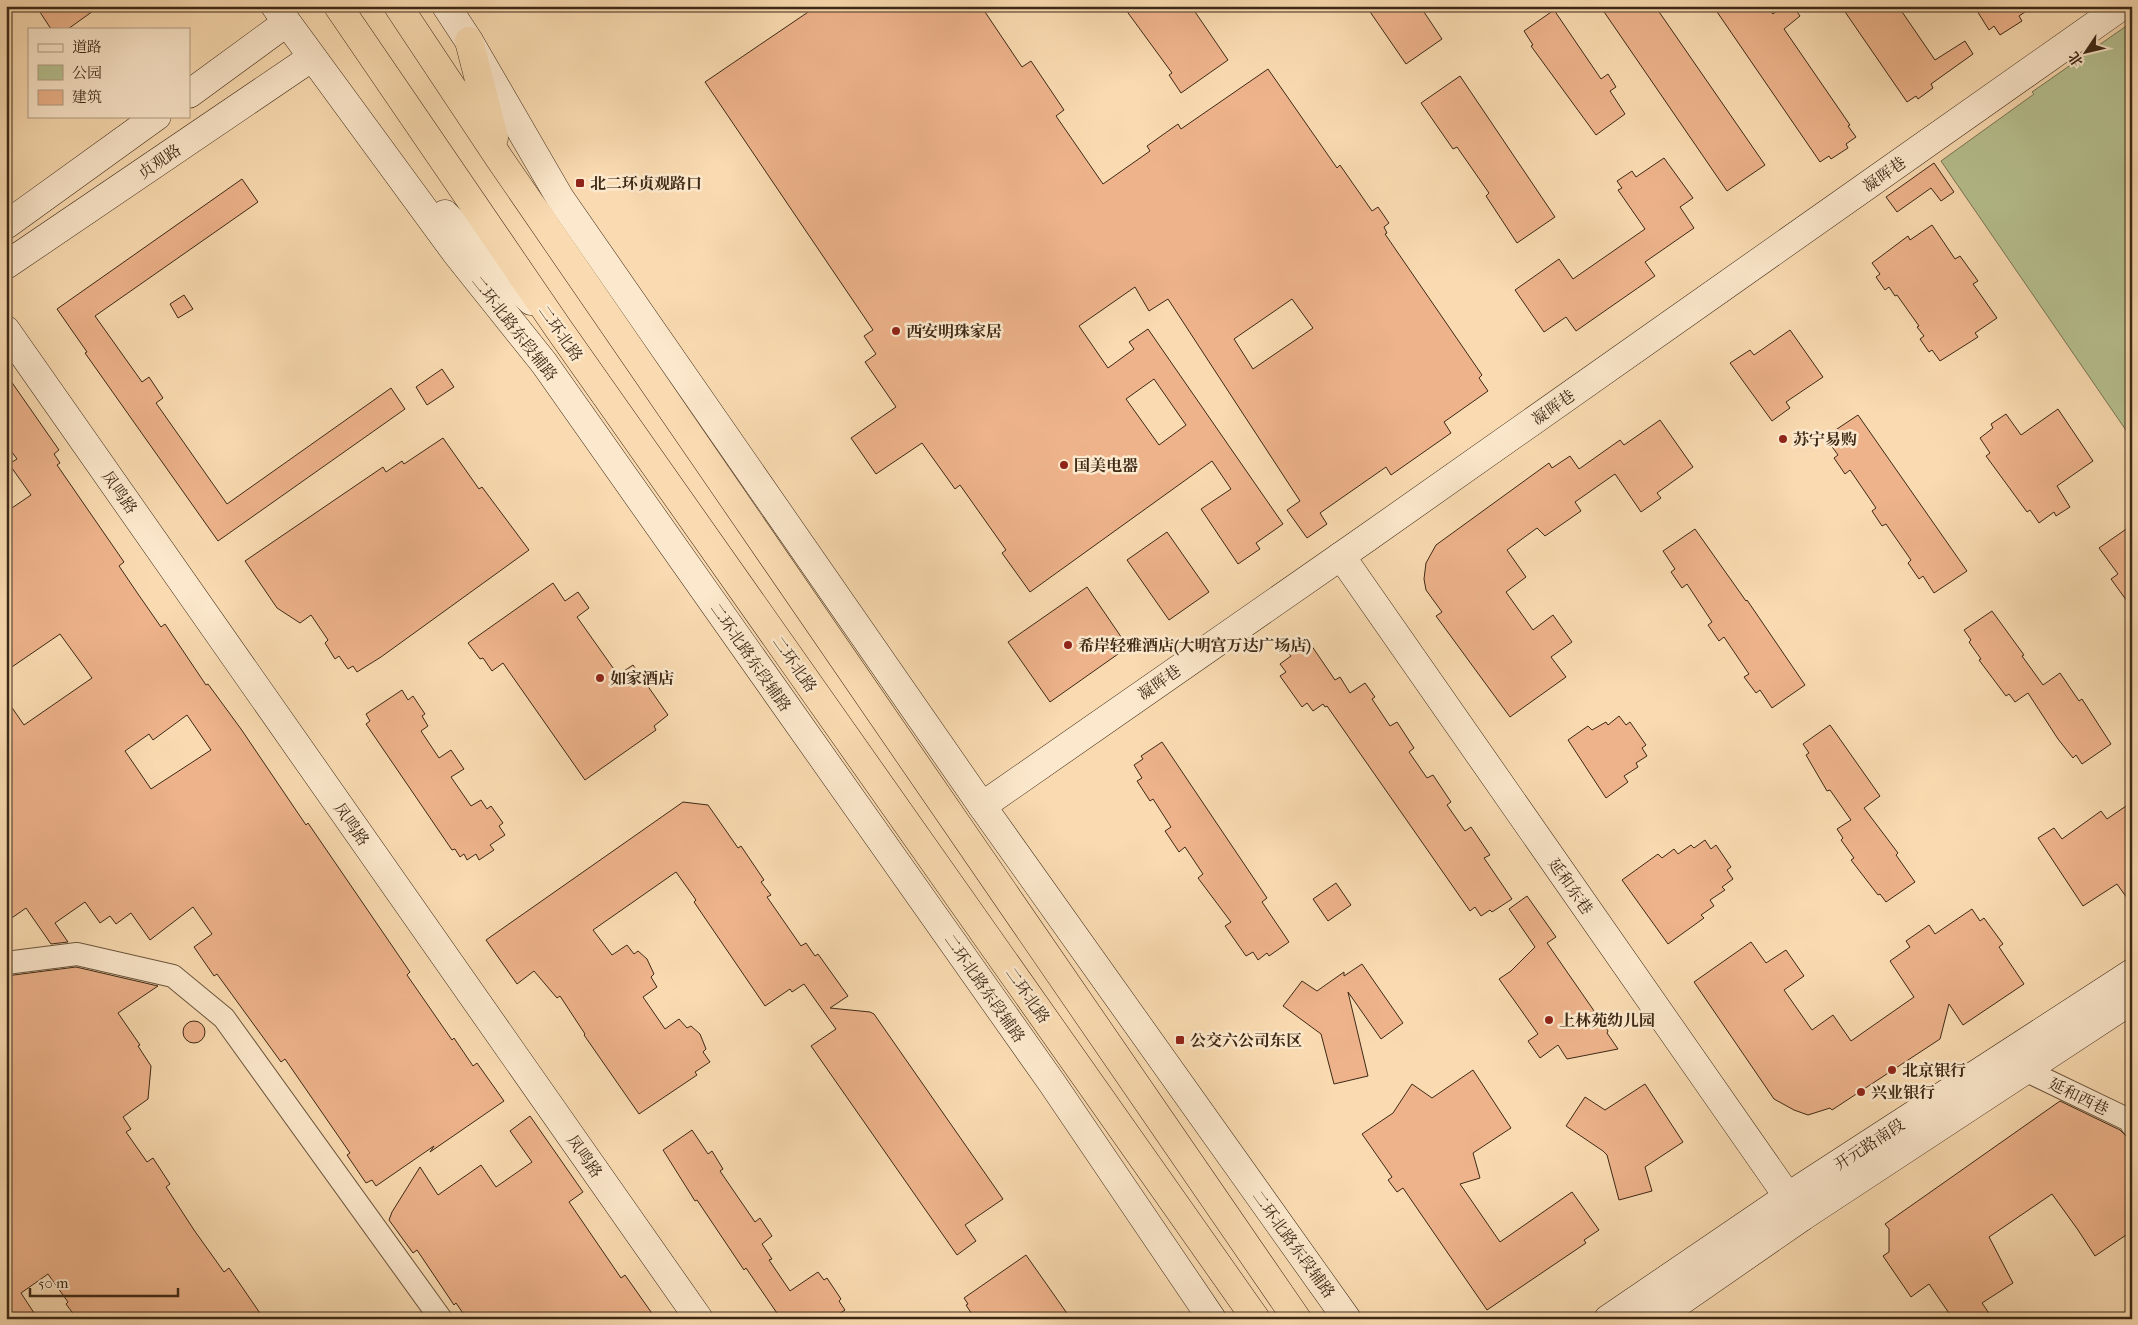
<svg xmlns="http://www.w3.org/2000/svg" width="2138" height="1325" font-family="'IM FELL French Canon','Noto Serif SC',serif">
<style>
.green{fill:#b7c191;stroke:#7a7554}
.building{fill:#eeb38b;stroke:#3d2916;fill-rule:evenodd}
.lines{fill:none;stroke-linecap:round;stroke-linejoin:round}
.street-casing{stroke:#6c563d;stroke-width:24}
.secondary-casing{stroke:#3d2916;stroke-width:29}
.highway-casing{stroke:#3d2916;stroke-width:29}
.street{stroke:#fce8cc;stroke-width:22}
.secondary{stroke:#fce8cc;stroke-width:28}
.highway{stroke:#fadbb1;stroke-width:28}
.poi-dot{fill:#8f2418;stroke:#fce8cc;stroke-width:2}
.labels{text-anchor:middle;stroke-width:5;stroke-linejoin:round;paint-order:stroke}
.street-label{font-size:16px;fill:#3d2916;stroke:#fce8cc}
.poi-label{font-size:16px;font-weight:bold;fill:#3d2916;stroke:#fce8cc;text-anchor:start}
</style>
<rect width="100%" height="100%" fill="#fadbb1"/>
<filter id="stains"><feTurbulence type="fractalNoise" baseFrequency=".004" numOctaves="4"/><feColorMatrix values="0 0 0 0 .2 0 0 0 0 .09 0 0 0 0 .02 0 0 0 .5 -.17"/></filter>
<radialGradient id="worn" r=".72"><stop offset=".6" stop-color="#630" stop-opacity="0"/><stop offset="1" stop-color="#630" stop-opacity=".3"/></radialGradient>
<!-- green -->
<polygon class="green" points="2132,22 2132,439 1941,161 2034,94 2032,92"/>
<!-- building -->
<g class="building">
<polygon points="36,6 100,6 68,29 51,29"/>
<path d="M817,6H981L1022,67L1031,61L1064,110L1056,116L1103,184L1150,151L1147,146L1178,124L1181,129L1268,69L1337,168L1340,165L1372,211L1378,207L1389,223L1384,227L1387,233L1385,234L1482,375L1479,378L1488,391L1444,422L1451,433L1391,475L1386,467L1320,513L1327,524L1307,538L1287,510L1300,501L1168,299L1149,311L1135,287L1079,326L1108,368L1134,349L1129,342L1148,329L1283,524L1256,543L1260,549L1238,564L1201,509L1231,489L1212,461L1030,592L1002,553L1006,550L960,485L955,489L922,443L876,474L851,438L896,407L865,362L876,354L864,336L873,330L705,82ZM1292,299L1313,328L1253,369L1234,339ZM1154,379L1186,425L1159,445L1126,399Z"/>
<polygon points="1123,6 1191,6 1228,60 1181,93 1169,75 1172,73"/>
<polygon points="1366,6 1420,6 1442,39 1406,64"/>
<polygon points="1600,6 1655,6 1765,165 1727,191"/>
<polygon points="1713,6 1767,6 1773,14 1783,6 1793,6 1800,16 1784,29 1850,125 1848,126 1856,137 1846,144 1848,148 1831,159 1829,156 1820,162"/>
<polygon points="1841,6 1898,6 1935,60 1965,41 1973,54 1931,84 1933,88 1918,99 1916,96 1907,102"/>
<polygon points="1974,6 2034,6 2019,16 2022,21 2000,35 1994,26 1989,30"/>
<polygon points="1554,10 1601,79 1608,74 1616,87 1610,91 1625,114 1596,135 1531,46 1533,45 1524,31"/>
<polygon points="1460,76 1555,217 1517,243 1486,196 1489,193 1457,147 1453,149 1421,103"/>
<polygon points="1664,158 1693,198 1680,207 1694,228 1645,262 1655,276 1576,331 1566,317 1544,332 1515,290 1559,259 1573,279 1645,229 1618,190 1622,188 1617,181 1632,171 1636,177"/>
<polygon points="1934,163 1954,192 1941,201 1931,188 1897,212 1886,197"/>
<polygon points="242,179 258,202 95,316 142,382 149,377 163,398 156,403 227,504 391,388 405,409 218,541 85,353 87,352 57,309"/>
<polygon points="1932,225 1955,259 1960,256 1978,281 1973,284 1997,318 1975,333 1978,337 1940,361 1932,350 1929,352 1920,339 1924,336 1917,327 1919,326 1897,295 1895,296 1889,287 1885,290 1876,277 1880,274 1872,263 1908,236 1910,240"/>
<polygon points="184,295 193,309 178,318 170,304"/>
<polygon points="1790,330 1823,377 1786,402 1790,408 1772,421 1730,363 1750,350 1754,355"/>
<polygon points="442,369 454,387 427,405 416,387"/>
<path d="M6,374L59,450L54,454L60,463L57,465L124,562L119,566L138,594L161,627L165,624L206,685L208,684L241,729L306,825L308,823L410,972L407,975L452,1040L454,1038L473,1066L477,1063L504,1101L430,1152L434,1146L376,1186L372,1180L366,1183L347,1155L350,1153L285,1059L281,1062L217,974L214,976L194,947L212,934L193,907L150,940L131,913L116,924L110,916L100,923L85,902L55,923L68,942L51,944L26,908L6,922V699L24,725L92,678L60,634L6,671V512L31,495L9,464L17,459L6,444ZM187,715L211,750L151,789L125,751L149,734L153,740Z"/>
<polygon points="2058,409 2093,461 2057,486 2070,507 2056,516 2054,512 2039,523 2030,510 2027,512 1986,456 1990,453 1980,438 1993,428 1991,424 2006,414 2021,435"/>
<polygon points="1858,415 1967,571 1934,593 1923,576 1919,579 1908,563 1911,560 1886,524 1882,526 1872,511 1876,508 1850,470 1845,474 1834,458 1838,455 1825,437"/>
<polygon points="1660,420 1693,467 1657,493 1661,498 1641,512 1615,474 1575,502 1581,511 1545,536 1537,528 1507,550 1526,577 1506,592 1533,630 1553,615 1572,642 1551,657 1566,677 1510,717 1436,616 1442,612 1426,590 1424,579 1426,563 1436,545 1549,463 1552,468 1570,456 1579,469 1620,440 1624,445"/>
<polygon points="443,438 479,489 482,487 529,550 381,657 357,672 353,666 348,669 339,656 335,659 325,643 328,640 311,615 300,623 277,608 245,561 383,467 386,472 402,461 404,464"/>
<polygon points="2132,525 2132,608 2111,579 2118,574 2099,548"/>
<polygon points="1695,529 1746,601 1747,600 1805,685 1772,708 1760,690 1756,693 1744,677 1749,674 1724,637 1719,641 1708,625 1712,622 1687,584 1682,588 1671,572 1675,569 1663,551"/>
<polygon points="1167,532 1209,592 1169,620 1127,560"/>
<polygon points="553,583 565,601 578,592 589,608 577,617 618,675 633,665 668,715 654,726 656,730 585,780 503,663 492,671 483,658 480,659 468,643"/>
<polygon points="1087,587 1128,647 1050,702 1008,642"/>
<polygon points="1992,611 2024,655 2022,656 2043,685 2060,673 2079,701 2082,699 2111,744 2082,764 2076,755 2073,758 2058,739 2028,693 2015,702 2009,694 2006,696 1979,660 1981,659 1969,642 1971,640 1964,630"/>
<polygon points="1307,639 1335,680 1340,677 1350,693 1365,683 1375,697 1372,699 1390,726 1397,722 1414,748 1409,752 1427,778 1433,775 1451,802 1447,805 1465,831 1471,827 1490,855 1484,858 1512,899 1492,912 1490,910 1481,916 1475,907 1470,911 1327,706 1325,707 1323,704 1313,711 1307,703 1302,707 1280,676 1286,672 1280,664 1291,656 1288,652"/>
<polygon points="402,690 408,700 413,696 425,714 422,716 428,726 421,731 439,758 451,750 464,769 451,777 471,806 481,800 487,809 491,806 503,823 499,826 505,835 490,845 494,850 479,860 476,854 467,860 464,854 460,857 455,849 452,850 366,724 370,721 366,714"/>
<polygon points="1619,716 1626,725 1630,722 1646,745 1642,748 1647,756 1636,763 1638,767 1624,776 1628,782 1606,798 1568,740 1588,726 1592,730 1606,722 1608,725"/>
<polygon points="1830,725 1880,796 1864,808 1898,853 1896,855 1915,882 1886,902 1880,894 1878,895 1851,860 1854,858 1841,840 1843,838 1837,829 1851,820 1830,790 1827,791 1806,755 1809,753 1803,744"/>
<polygon points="1162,742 1267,898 1262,902 1289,942 1269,956 1267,953 1258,960 1253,952 1246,956 1225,926 1231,922 1198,878 1203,874 1185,847 1179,852 1165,831 1171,827 1153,799 1150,801 1137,781 1142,778 1134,765 1143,759 1141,756"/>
<polygon points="683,802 708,805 738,848 741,846 764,880 761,882 771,895 767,897 801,946 806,943 815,956 818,954 848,996 830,1008 870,1012 874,1014 1003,1199 965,1225 976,1241 957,1255 811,1046 836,1029 804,984 792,992 790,989 765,1006 694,902 696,900 676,872 593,930 612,955 627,945 634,954 638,951 647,959 654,974 651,977 657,987 643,997 665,1029 679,1019 687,1028 691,1026 700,1034 706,1049 703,1052 710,1062 695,1072 697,1075 639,1114 584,1035 585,1034 560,996 557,998 534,971 517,984 486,940"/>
<polygon points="2132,802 2132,905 2117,884 2083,906 2038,838 2054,828 2062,839 2101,811 2107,819"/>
<polygon points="1705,840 1711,849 1716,845 1731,867 1727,870 1733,879 1722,887 1725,890 1710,900 1714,906 1701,915 1704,918 1668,944 1622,880 1658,854 1662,858 1674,849 1678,854 1691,845 1694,848"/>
<polygon points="1336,883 1351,905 1328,921 1313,899"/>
<polygon points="1527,896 1556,937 1547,943 1608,1031 1607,1033 1618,1049 1567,1059 1558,1045 1540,1058 1528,1041 1538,1034 1499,979 1511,971 1535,947 1509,909"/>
<polygon points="1972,909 1980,921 1984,918 2003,944 1999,947 2024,984 1963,1025 1949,1004 1940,1039 1832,1110 1830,1108 1808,1115 1794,1110 1774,1099 1694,982 1751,942 1766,963 1786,950 1804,976 1784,990 1812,1030 1833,1015 1851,1041 1914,997 1890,961 1910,947 1906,941 1929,925 1935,934"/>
<polygon points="1362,964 1403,1023 1381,1039 1348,992 1368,1076 1334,1084 1321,1034 1283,1006 1302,981 1317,991 1344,972 1344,976"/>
<polygon points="76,967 158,986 118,1013 140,1045 138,1046 151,1066 148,1099 123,1117 131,1129 126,1132 147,1162 153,1158 170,1184 166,1187 194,1230 224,1272 229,1268 264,1319 77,1319 66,1304 68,1302 48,1274 21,1293 38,1319 6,1319 6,976"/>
<circle cx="194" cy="1032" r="11"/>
<polygon points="1473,1070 1511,1128 1473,1153 1480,1178 1460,1184 1500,1242 1572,1192 1599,1230 1584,1240 1586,1243 1487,1310 1403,1188 1397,1192 1388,1180 1392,1177 1362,1134 1393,1113 1412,1084 1432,1098"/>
<polygon points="1645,1084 1683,1142 1645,1167 1652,1191 1619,1200 1607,1155 1603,1151 1566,1126 1585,1097 1605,1110"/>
<polygon points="2060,1101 2120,1130 2132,1142 2132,1231 2095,1256 2078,1230 2052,1194 1989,1237 2013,1283 1982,1303 1993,1319 1953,1319 1929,1284 1911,1297 1883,1256 1889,1252 1889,1229 1885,1224"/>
<polygon points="530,1116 583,1192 569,1202 621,1278 625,1275 656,1319 467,1319 456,1303 454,1305 417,1250 413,1253 389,1220 392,1212 420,1167 438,1195 481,1165 496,1187 532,1162 510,1131"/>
<polygon points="692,1130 708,1154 712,1151 723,1169 720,1171 755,1222 760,1218 772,1236 762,1244 772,1259 769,1260 790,1291 818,1272 824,1280 827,1278 841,1299 839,1301 845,1310 831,1319 781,1319 746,1268 744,1270 697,1200 695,1201 663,1150"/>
<polygon points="1026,1255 1071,1319 975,1319 966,1305 968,1304 964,1298"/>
</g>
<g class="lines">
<!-- street casing -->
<g class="street-casing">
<g id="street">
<polyline points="6,963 77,954 173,976 224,1018 441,1319"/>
<polyline points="2025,1070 2129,1120 2132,1125"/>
</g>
</g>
<!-- secondary casing -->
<g class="secondary-casing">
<g id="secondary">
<polyline points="275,6 456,253 544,363 1052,1083 1212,1319"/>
<polyline points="446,6 469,41 560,198 982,806 1347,1319"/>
<polyline points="189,94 286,23"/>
<polyline points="445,214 531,301"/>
<polyline points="6,225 157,116"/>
<polyline points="6,265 311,58"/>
<polyline points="6,330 699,1319"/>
<polyline points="1341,556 1802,1217"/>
<polyline points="982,806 1364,540 2122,6"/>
<polyline points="1608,1319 1787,1197 2132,973"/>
<polyline points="1655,1319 1802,1217 2132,1000"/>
</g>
</g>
<!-- highway casing -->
<g class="highway-casing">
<g id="highway">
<polyline points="338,6 558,328 1256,1319"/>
<polyline points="398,6 499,158 1297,1319"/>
<polyline points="469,41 494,138"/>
</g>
</g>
<!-- street -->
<use href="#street" class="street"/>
<!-- secondary -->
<use href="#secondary" class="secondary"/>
<!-- highway -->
<use href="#highway" class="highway"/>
</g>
<!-- markers -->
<g class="poi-dot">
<rect x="575" y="178" width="10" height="10" rx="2.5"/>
<circle cx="896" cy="331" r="5"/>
<circle cx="1783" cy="439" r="5"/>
<circle cx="1064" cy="465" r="5"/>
<circle cx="1068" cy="645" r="5"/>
<circle cx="600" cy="678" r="5"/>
<circle cx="1549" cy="1020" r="5"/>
<rect x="1175" y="1035" width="10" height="10" rx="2.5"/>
<circle cx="1892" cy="1070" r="5"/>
<circle cx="1861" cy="1092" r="5"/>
</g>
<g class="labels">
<!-- street labels -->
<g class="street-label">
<text transform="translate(159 161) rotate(-34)" y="6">贞观路</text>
<text transform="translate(1884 174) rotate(-35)" y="6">凝晖巷</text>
<text transform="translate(515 328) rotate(52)" y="6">二环北路东段辅路</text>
<text transform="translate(561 333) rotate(55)" y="6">二环北路</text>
<text transform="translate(1553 407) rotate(-35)" y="6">凝晖巷</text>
<text transform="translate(120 492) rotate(55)" y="6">凤鸣路</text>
<text transform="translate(751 657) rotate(55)" y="6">二环北路东段辅路</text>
<text transform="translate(795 664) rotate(55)" y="6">二环北路</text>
<text transform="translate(1159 682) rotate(-35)" y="6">凝晖巷</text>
<text transform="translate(352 824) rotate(55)" y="6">凤鸣路</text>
<text transform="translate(1571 886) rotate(55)" y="6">延和东巷</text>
<text transform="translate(985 988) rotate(55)" y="6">二环北路东段辅路</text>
<text transform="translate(1028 995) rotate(55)" y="6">二环北路</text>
<text transform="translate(2079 1096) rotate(26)" y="6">延和西巷</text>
<text transform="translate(1869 1144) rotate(-33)" y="6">开元路南段</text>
<text transform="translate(585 1156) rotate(55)" y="6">凤鸣路</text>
<text transform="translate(1294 1244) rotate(54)" y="6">二环北路东段辅路</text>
</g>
<!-- poi labels -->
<g class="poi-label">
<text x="590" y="189">北二环贞观路口</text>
<text x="906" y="337">西安明珠家居</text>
<text x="1793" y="445">苏宁易购</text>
<text x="1074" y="471">国美电器</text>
<text x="1078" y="651">希岸轻雅酒店(大明宫万达广场店)</text>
<text x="610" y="684">如家酒店</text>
<text x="1559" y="1026">上林苑幼儿园</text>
<text x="1190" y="1046">公交六公司东区</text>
<text x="1902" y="1076">北京银行</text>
<text x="1871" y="1098">兴业银行</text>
</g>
</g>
<!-- margin -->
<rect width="2138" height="1325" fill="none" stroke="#fadbb1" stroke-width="25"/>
<rect x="8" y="8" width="2123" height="1310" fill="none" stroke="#3d2916" stroke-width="2.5"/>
<rect x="12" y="12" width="2113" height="1300" fill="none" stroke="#3d2916"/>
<!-- legend -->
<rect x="28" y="28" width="162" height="90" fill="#fce8cc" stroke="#b09c83"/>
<rect x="38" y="44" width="25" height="8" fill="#fce8cc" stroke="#b09c83"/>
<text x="72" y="52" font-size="15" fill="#3d2916">道路</text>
<rect x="38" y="65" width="25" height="15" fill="#b7c191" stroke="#b09c83"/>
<text x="72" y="78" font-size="15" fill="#3d2916">公园</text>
<rect x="38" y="90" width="25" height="15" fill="#eeb38b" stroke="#b09c83"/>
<text x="72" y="102" font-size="15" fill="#3d2916">建筑</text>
<!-- north arrow -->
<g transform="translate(2086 52) rotate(235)" stroke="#fce8cc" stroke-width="4" paint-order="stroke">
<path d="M0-4L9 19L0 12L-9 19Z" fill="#3d2916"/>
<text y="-8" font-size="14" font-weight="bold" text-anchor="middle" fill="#3d2916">北</text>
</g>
<!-- scale -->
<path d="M30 1288v8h148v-8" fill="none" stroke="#3d2916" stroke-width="2.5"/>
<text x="38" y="1288" font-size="15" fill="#3d2916" stroke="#fce8cc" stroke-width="4" paint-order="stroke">50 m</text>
<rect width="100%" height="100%" filter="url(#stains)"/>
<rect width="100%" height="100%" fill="url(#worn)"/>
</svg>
